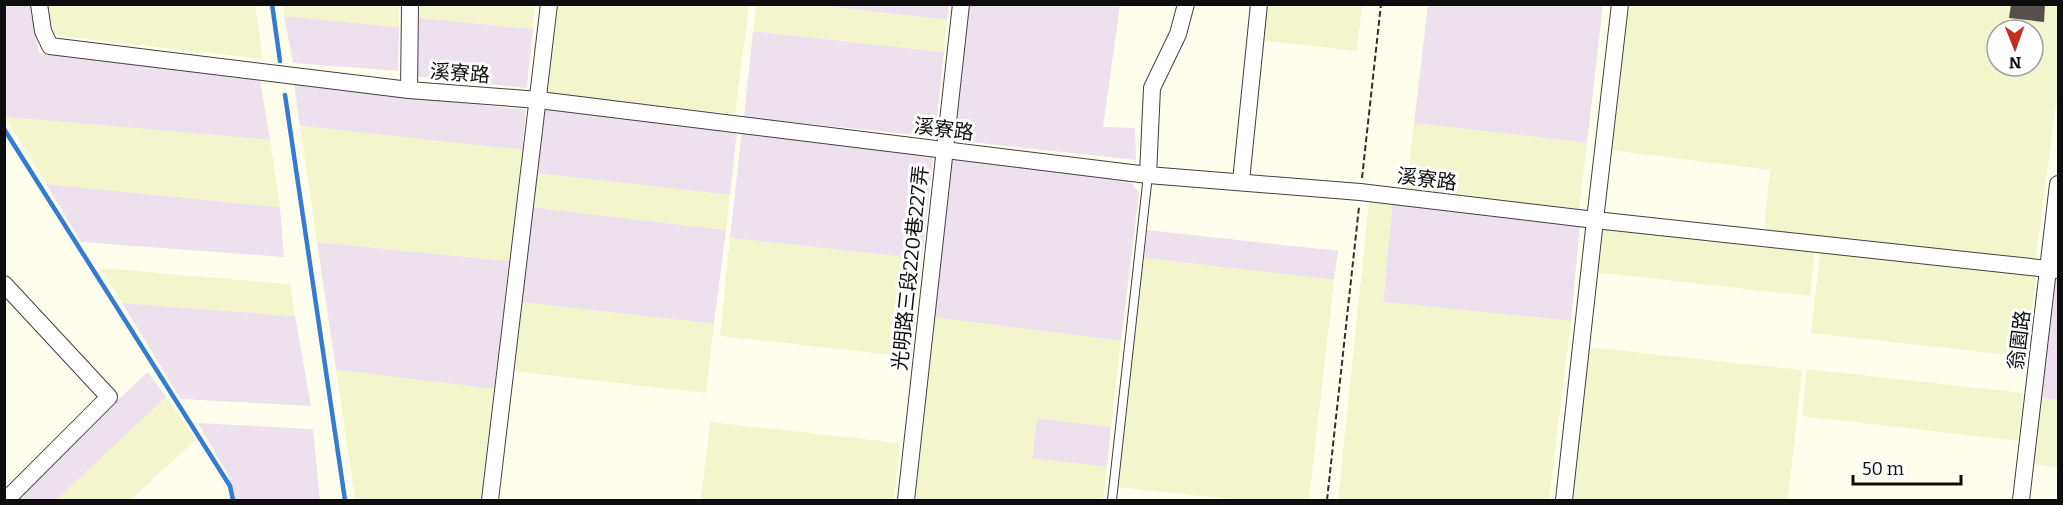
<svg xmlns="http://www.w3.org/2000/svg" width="2063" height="505" font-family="Bitter,'Noto Sans TC',serif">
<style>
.industrial{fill:#ece1ec}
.farmland{fill:#f3f6cc;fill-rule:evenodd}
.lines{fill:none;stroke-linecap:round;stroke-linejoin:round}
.stream{stroke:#337bd3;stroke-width:4.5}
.building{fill:#565049}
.service-casing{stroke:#404040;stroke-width:10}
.minor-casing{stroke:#404040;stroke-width:18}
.path{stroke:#2f2f2f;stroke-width:2;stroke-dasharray:6 3;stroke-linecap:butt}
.service{stroke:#fff;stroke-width:8}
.minor{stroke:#fff;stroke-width:16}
.labels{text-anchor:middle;stroke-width:6;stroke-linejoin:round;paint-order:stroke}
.street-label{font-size:20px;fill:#0d0d0d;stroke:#fff}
</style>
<rect width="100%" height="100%" fill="#fffeed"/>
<!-- industrial -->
<g class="industrial">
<polygon points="4,5 31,5 39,53 259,74 270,140 5,117"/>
<polygon points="816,5 949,5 947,20"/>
<polygon points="968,5 1120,5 1103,127 1135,128 1136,160 952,140"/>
<polygon points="1428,5 1603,5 1587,143 1414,123"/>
<polygon points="284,16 399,27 398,71 293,63"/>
<polygon points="413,17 533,29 527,88 413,76"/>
<polygon points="753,31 944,52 935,137 744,117"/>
<polygon points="294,84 526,110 522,150 300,126"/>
<polygon points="542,109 737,131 730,195 534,173"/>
<polygon points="742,130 934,151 922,259 730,238"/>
<polygon points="965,153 1125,174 1139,193 1121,341 931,317 949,164"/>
<polygon points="46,184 280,207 284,257 81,242"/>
<polygon points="1393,199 1580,225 1571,321 1383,302"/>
<polygon points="530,207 726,230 714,324 519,302"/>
<polygon points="1147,230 1338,251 1334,280 1144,258"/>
<polygon points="317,242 509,261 494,389 336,370"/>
<polygon points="2052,276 2058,277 2058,400 2039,398"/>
<polygon points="122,303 295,316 311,406 181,399"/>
<polygon points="148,372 166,397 56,500 10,500"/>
<polygon points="1037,418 1111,427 1107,467 1032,459"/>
<polygon points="198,423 313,429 320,500 233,500 229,476"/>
</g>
<!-- farmland -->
<g class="farmland">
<polygon points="46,5 255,5 263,59 58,36 49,30"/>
<polygon points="283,5 399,5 399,27 284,16"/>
<polygon points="413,5 535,5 533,29 413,17"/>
<polygon points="552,5 749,5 735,114 541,93"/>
<polygon points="756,5 816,5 947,20 944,52 753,31"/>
<polygon points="1264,5 1362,5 1357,51 1260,40"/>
<path d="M1626,5H2058V87L2036,259L1764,232L1770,170L1609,150ZM1997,30H2033V66H1997Z"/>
<polygon points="5,117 270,140 280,207 46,184"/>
<polygon points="1414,123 1587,143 1579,209 1406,189"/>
<polygon points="300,126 522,150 509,261 317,242"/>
<polygon points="534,173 730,195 726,230 530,207"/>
<polygon points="1393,199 1383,302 1571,321 1549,500 1338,500 1369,202"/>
<polygon points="1606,228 1815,251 1810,296 1594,272 1601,232"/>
<polygon points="730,238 922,259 911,357 720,336"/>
<polygon points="1820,252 2036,275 2027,357 1811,333"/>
<polygon points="1144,258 1334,280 1309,500 1237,500 1118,487"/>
<polygon points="100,268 290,284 295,316 122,303"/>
<polygon points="519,302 714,324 706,393 511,371"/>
<polygon points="931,317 1121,341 1111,427 1037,418 1032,458 1107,467 1103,500 910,500"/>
<polygon points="1587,347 1802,370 1788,500 1570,500"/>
<polygon points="1807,369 2023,393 2018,441 1802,416"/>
<polygon points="336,370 494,389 481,500 355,500"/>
<polygon points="166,397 196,440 130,500 56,500"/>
<polygon points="2038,398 2058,400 2058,467 2031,464"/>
<polygon points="710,422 900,443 894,500 701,500"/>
</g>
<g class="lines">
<!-- stream -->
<g class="stream">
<polyline points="272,4 280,61"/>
<polyline points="285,95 345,500"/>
<polyline points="4,129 230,486 233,500"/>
</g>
</g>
<!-- building -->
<polygon class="building" points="2011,4 2045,4 2044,22 2009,18"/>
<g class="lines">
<!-- service casing -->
<g class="service-casing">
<polyline id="service" points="1112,500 1148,175"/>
</g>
<!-- minor casing -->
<g class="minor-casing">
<g id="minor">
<polyline points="39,4 43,31 50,46 409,90 539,100 1148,175 1360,192 1595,220 1564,500"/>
<polyline points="1620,4 1595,220 2058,270"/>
<polyline points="409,90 410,4"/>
<polyline points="1148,175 1152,88 1178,34 1186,4"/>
<polyline points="1241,181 1259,4"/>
<polyline points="4,284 109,397 6,500"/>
<polyline points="490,500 549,4"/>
<polyline points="906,500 961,4"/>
<polyline points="2021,500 2058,184"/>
</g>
</g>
<!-- path -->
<g class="path">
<polyline points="1362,178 1381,4"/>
<polyline points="1327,500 1359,207"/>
</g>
<!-- service -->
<use href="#service" class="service"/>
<!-- minor -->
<use href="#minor" class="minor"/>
</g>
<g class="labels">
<!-- street labels -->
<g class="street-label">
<text transform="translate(460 73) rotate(4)" y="7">溪寮路</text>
<text transform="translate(944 129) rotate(7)" y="7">溪寮路</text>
<text transform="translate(1427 179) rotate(7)" y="7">溪寮路</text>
<text transform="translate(910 268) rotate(-84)" y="7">光明路三段220巷227弄</text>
<text transform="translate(2019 340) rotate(-83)" y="7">翁園路</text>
</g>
</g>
<!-- border -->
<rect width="2063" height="505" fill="none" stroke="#0d0d0d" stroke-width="12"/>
<!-- north arrow -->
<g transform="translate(2015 48) rotate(179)"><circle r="28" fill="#ffffff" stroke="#9e9e9e" stroke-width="1.5"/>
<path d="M0-4.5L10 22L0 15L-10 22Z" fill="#c3301f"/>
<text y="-9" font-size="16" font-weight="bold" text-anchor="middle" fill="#0d0d0d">N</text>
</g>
<!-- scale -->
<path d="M1853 475v9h108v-9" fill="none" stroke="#0d0d0d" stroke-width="3"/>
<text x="1862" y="475" font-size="18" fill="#0d0d0d" stroke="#ffffff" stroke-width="4.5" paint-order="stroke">50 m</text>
</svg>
